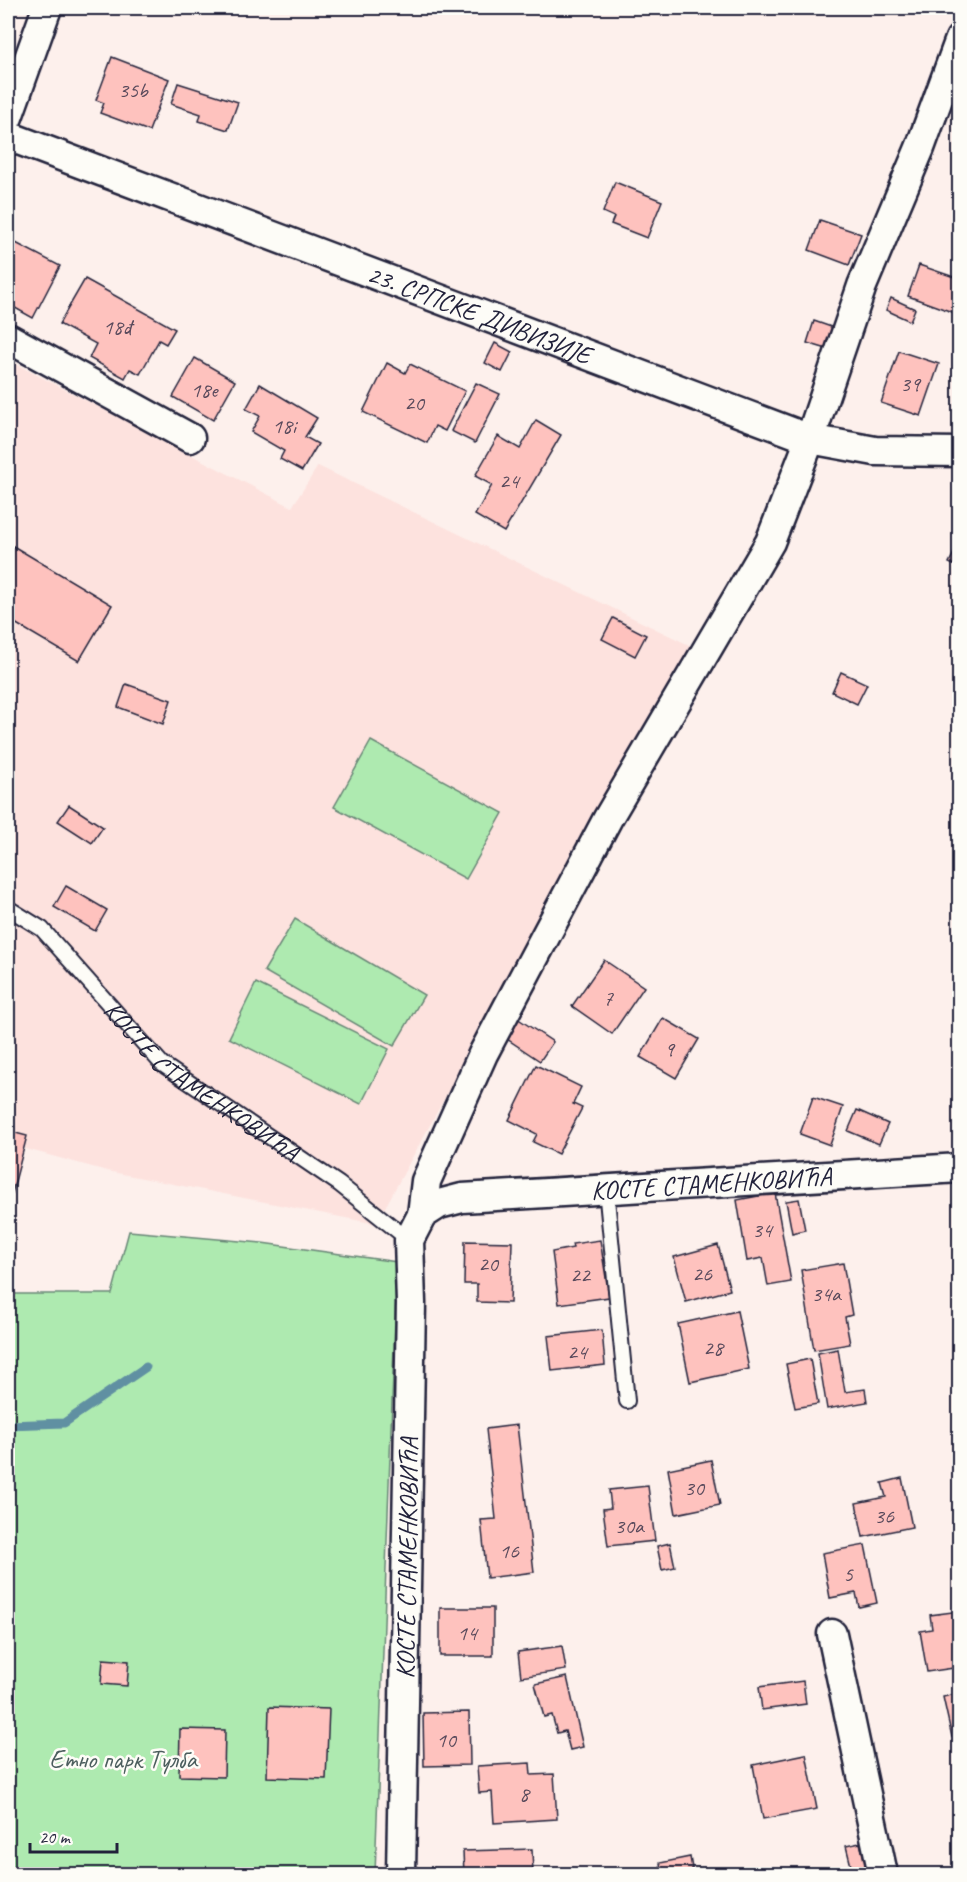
<svg xmlns="http://www.w3.org/2000/svg" width="967" height="1882" font-family="Caveat,sans-serif">
<style>
.built{fill:#fde2de}
.green{fill:#aeeab0;stroke:#688676;stroke-width:1.5}
.lines{fill:none;stroke-linecap:round;stroke-linejoin:round}
.stream{stroke:#6090a2;stroke-width:9}
.building{fill:#fec2be;stroke:#22223b;stroke-width:1.5}
.service-casing{stroke:#22223b;stroke-width:18}
.minor-casing{stroke:#22223b;stroke-width:33}
.service{stroke:#fdfcf7;stroke-width:14}
.minor{stroke:#fdfcf7;stroke-width:28}
.labels{text-anchor:middle;stroke-width:5;stroke-linejoin:round;paint-order:stroke}
.number-label{font-size:22px;fill:#594a5c}
.street-label{font-size:26px;fill:#22223b;stroke:#fdfcf7}
.park-label{font-size:26px;fill:#4c5e5e;stroke:#fdfcf7}
</style>
<rect width="100%" height="100%" fill="#fdf0ec"/>
<filter id="ink" filterUnits="userSpaceOnUse"><feTurbulence type="fractalNoise" baseFrequency=".0167" numOctaves="2"/><feDisplacementMap in="SourceGraphic" scale="12" xChannelSelector="R" yChannelSelector="G"/><feConvolveMatrix kernelMatrix="1 2 1 2 8 2 1 2 1" color-interpolation-filters="sRGB"/></filter>
<g filter="url(#ink)">
<!-- built -->
<polygon class="built" points="8,360 292,507 318,466 691,646 376,1224 107,1171 8,1144"/>
<!-- green -->
<g class="green">
<polygon points="371,741 503,813 466,879 334,807"/>
<polygon points="295,919 424,995 394,1046 264,971"/>
<polygon points="256,983 389,1049 361,1104 229,1038"/>
<polygon points="129,1231 262,1243 397,1262 375,1874 8,1874 8,1294 112,1294"/>
</g>
<g class="lines">
<!-- stream -->
<polyline class="stream" points="8,1425 64,1423 146,1367"/>
</g>
<!-- building -->
<g class="building">
<polygon points="112,57 169,79 149,131 100,113 104,103 96,100"/>
<polygon points="178,83 238,102 228,130 199,121 201,114 171,104"/>
<polygon points="615,182 662,201 647,238 611,224 614,217 603,212"/>
<polygon points="820,220 861,234 849,265 809,250"/>
<polygon points="10,240 60,266 33,318 8,304 8,244"/>
<polygon points="919,265 960,279 960,299 955,313 908,296"/>
<polygon points="85,279 175,329 166,344 159,340 140,374 130,369 125,378 89,358 96,344 59,324"/>
<polygon points="891,298 915,309 910,321 886,310"/>
<polygon points="814,321 834,328 827,349 807,343"/>
<polygon points="495,343 512,352 502,372 485,363"/>
<polygon points="899,351 939,364 921,416 881,403"/>
<polygon points="195,358 235,381 213,420 173,397"/>
<polygon points="387,363 405,373 410,364 465,391 445,431 435,426 427,443 363,412"/>
<polygon points="476,383 500,394 475,443 451,431"/>
<polygon points="260,384 317,418 305,437 318,444 302,471 280,459 284,451 251,432 260,416 246,409"/>
<polygon points="536,420 561,435 504,532 475,515 492,485 475,476 498,436 520,449"/>
<polygon points="960,541 960,568 949,563"/>
<polygon points="8,543 112,605 79,661 8,619"/>
<polygon points="613,618 646,635 635,656 602,639"/>
<polygon points="841,672 867,684 857,704 832,692"/>
<polygon points="126,684 171,700 163,724 118,707"/>
<polygon points="69,805 103,827 92,843 58,821"/>
<polygon points="66,886 107,910 95,931 54,907"/>
<polygon points="604,960 644,987 612,1034 572,1006"/>
<polygon points="517,1018 553,1042 540,1061 504,1037"/>
<polygon points="663,1018 699,1039 676,1078 640,1057"/>
<polygon points="536,1065 581,1087 573,1104 582,1108 558,1154 533,1142 537,1134 509,1120"/>
<polygon points="813,1097 843,1107 830,1145 800,1134"/>
<polygon points="857,1110 888,1124 879,1144 848,1131"/>
<polygon points="8,1131 27,1136 12,1193 8,1192"/>
<polygon points="775,1193 791,1282 768,1286 763,1258 747,1261 737,1200"/>
<polygon points="799,1199 805,1230 792,1233 786,1201"/>
<polygon points="600,1240 609,1297 559,1304 552,1252 573,1248 572,1244"/>
<polygon points="465,1241 512,1242 510,1303 477,1302 477,1284 464,1284"/>
<polygon points="718,1245 730,1290 686,1302 674,1257"/>
<polygon points="843,1263 852,1315 845,1317 850,1344 814,1350 801,1270"/>
<polygon points="737,1311 749,1369 690,1382 678,1324"/>
<polygon points="602,1330 605,1365 552,1371 548,1336"/>
<polygon points="838,1349 845,1392 865,1389 867,1402 827,1409 818,1353"/>
<polygon points="810,1359 818,1404 795,1408 786,1364"/>
<polygon points="517,1425 534,1572 487,1578 481,1520 496,1519 486,1429"/>
<polygon points="711,1460 720,1505 676,1514 668,1469"/>
<polygon points="902,1478 912,1527 863,1537 856,1503 886,1497 882,1483"/>
<polygon points="648,1486 655,1541 608,1546 603,1509 611,1508 609,1490"/>
<polygon points="670,1543 675,1567 662,1570 657,1546"/>
<polygon points="865,1545 877,1603 859,1607 856,1593 830,1598 822,1553"/>
<rect x="440" y="1608" width="53" height="48"/>
<polygon points="960,1611 960,1667 927,1672 920,1631 932,1629 930,1615"/>
<polygon points="562,1646 566,1670 521,1677 518,1652"/>
<polygon points="103,1659 129,1661 127,1686 101,1684"/>
<polygon points="567,1677 583,1747 570,1750 565,1731 557,1733 552,1715 544,1717 535,1684"/>
<polygon points="803,1681 806,1704 762,1710 759,1687"/>
<polygon points="960,1693 960,1735 952,1737 943,1697"/>
<polygon points="269,1707 329,1709 326,1779 267,1777"/>
<polygon points="469,1712 470,1765 424,1766 423,1713"/>
<polygon points="180,1729 225,1730 224,1777 179,1776"/>
<polygon points="806,1754 817,1809 763,1819 753,1765"/>
<polygon points="530,1763 531,1775 554,1774 557,1819 494,1823 492,1792 479,1793 477,1766"/>
<polygon points="860,1843 868,1874 853,1874 846,1846"/>
<polygon points="532,1849 533,1874 464,1874 463,1851"/>
<polygon points="690,1857 693,1874 662,1874 660,1863"/>
</g>
<g class="lines">
<!-- service casing -->
<g class="service-casing">
<g id="service">
<path id="s1" d="M8,908L42,929L162,1064L339,1184L409,1240"/>
<polyline points="606,1189 627,1401"/>
</g>
</g>
<!-- minor casing -->
<g class="minor-casing">
<g id="minor">
<polyline points="8,117 47,8"/>
<path id="s2" d="M8,136L810,439L875,451L960,452"/>
<polyline points="8,338 190,438"/>
<polyline points="422,1215 426,1181 483,1054 608,818 770,542 810,439 862,286 920,148 960,39"/>
<polyline points="832,1634 883,1874"/>
<path id="s3" d="M401,1874L411,1303L409,1240L422,1215L439,1204L462,1198L960,1168"/>
</g>
</g>
<!-- service -->
<use href="#service" class="service"/>
<!-- minor -->
<use href="#minor" class="minor"/>
</g>
</g>
<g class="labels">
<!-- number labels -->
<g class="number-label">
<text x="133" y="97">35b</text>
<text x="117" y="334">18đ</text>
<text x="910" y="391">39</text>
<text x="204" y="397">18e</text>
<text x="414" y="410">20</text>
<text x="284" y="433">18i</text>
<text x="509" y="488">24</text>
<text x="608" y="1005">7</text>
<text x="669" y="1056">9</text>
<text x="762" y="1237">34</text>
<text x="488" y="1271">20</text>
<text x="702" y="1281">26</text>
<text x="580" y="1282">22</text>
<text x="826" y="1301">34a</text>
<text x="713" y="1355">28</text>
<text x="577" y="1359">24</text>
<text x="694" y="1495">30</text>
<text x="884" y="1523">36</text>
<text x="629" y="1533">30a</text>
<text x="509" y="1558">16</text>
<text x="848" y="1581">5</text>
<text x="467" y="1640">14</text>
<text x="446" y="1747">10</text>
<text x="524" y="1801">8</text>
</g>
<!-- street labels -->
<g class="street-label">
<text dy="9" stroke="none"><textPath href="#s2" startOffset="504">23. СРПСКЕ ДИВИЗИЈЕ</textPath></text>
<text dy="9" stroke="none"><textPath href="#s1" startOffset="262">КОСТЕ СТАМЕНКОВИЋА</textPath></text>
<text dy="9" stroke="none"><textPath href="#s3" startOffset="956">КОСТЕ СТАМЕНКОВИЋА</textPath></text>
<text dy="9" stroke="none"><textPath href="#s3" startOffset="316">КОСТЕ СТАМЕНКОВИЋА</textPath></text>
</g>
<!-- park labels -->
<g class="park-label">
<text x="123" y="1768">Етно парк Тулба</text>
</g>
</g>
<!-- margin -->
<rect width="967" height="1882" fill="none" stroke="#fdfcf7" stroke-width="30"/>
<rect x="15" y="15" width="937" height="1852" fill="none" stroke="#22223b" stroke-width="2" filter="url(#ink)"/>
<!-- scale -->
<path d="M30 1843v9h87v-9" fill="none" stroke="#22223b" stroke-width="3"/>
<text x="39" y="1843" font-size="18" fill="#22223b" stroke="#fdfcf7" stroke-width="4.5" paint-order="stroke">20 m</text>
</svg>
